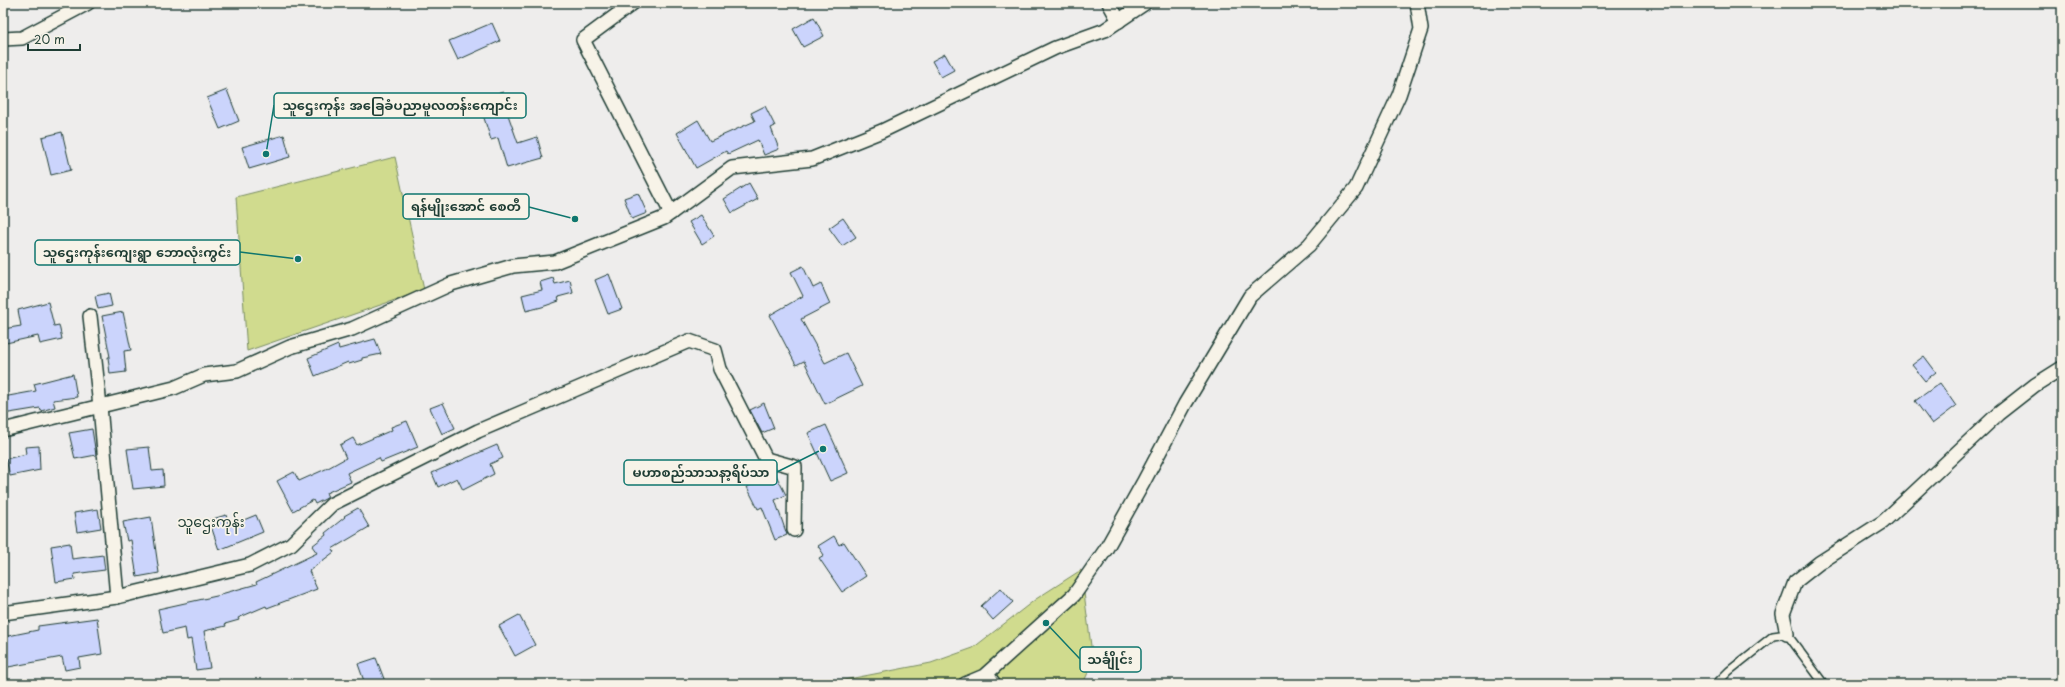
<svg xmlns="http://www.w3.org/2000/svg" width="2065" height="687" font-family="'Playpen Sans','Noto Sans Myanmar',sans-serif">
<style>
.green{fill:#d0db8e;stroke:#788c61}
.building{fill:#cbd4fc;stroke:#1f3d34}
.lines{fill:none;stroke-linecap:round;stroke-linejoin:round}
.service-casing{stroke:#1f3d34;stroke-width:10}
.minor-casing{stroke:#1f3d34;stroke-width:16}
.service{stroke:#f7f3e8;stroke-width:7}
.minor{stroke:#f7f3e8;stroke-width:13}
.labels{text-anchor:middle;stroke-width:3.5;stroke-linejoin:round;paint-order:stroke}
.quarter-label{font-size:14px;fill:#1f3d34;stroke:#f7f3e8}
.leader{fill:none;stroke:#0f766e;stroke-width:1.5}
.callout-dot{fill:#0f766e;stroke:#f7f3e8;stroke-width:1.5}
.callout{fill:#f7f3e8;stroke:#0f766e;stroke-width:1.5}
.callout-label{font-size:13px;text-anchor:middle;font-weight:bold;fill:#1f3d34}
</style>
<rect width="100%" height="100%" fill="#eeedec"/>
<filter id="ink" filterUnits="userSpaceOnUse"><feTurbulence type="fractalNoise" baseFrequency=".025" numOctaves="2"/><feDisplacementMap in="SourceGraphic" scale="8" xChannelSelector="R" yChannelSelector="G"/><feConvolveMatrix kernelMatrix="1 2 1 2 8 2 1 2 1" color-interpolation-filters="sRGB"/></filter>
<g filter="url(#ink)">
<!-- green -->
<g class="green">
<polygon points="395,157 424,290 247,351 236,197"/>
<polygon points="1081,570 1093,661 1083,684 823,684 931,663 973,648 1036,599"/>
</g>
<!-- building -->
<g class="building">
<polygon points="814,17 824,36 803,47 793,29"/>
<polygon points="492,23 500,41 458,60 449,41"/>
<polygon points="945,54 954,70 941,77 932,61"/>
<polygon points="227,90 239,121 220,129 207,98"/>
<polygon points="503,92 507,112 518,143 537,137 543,158 507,168 498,138 491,140 478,99"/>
<polygon points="765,106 775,126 771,128 779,149 764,155 758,140 728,154 726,151 696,168 677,133 698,120 710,141 755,121 751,113"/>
<polygon points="62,132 71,170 51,175 42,137"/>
<polygon points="284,135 290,157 249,169 242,147"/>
<polygon points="749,183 758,199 732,213 724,199"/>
<polygon points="638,193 647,213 632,219 624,198"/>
<polygon points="701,215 714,236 702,244 689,222"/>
<polygon points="843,218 856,237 842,246 829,228"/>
<polygon points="803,266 813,288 821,284 830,304 801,319 825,363 846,353 862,386 825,404 804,361 796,365 770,315 803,296 791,272"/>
<polygon points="609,274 622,309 608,314 595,280"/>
<polygon points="553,278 555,284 570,280 573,293 558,297 559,301 542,307 526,311 522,295 542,290 540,282"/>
<polygon points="109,293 112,306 98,309 95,296"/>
<polygon points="48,302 54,326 59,325 62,339 40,344 38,336 6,343 3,329 21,326 18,310"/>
<polygon points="123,312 131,350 124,351 126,372 110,374 108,357 110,357 102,316"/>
<polygon points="375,339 381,354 362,358 362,360 349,364 348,362 315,376 308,358 338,345 339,349"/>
<polygon points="1924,356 1936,372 1925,381 1912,365"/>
<polygon points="73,374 77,397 53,400 55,407 41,411 40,408 3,414 3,397 36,391 34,384"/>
<polygon points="1940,383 1956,406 1932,424 1915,401"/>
<polygon points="443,403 455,428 442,434 430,408"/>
<polygon points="764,403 774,428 762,433 750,410"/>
<polygon points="407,421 418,447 381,462 379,458 347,473 351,482 326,493 328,497 325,499 315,504 313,500 293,511 277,481 294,472 299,481 328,468 346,458 340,445 353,438 357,445 392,430 391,427"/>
<polygon points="826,425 848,473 830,481 808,433"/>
<polygon points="92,429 96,455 75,459 69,433"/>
<polygon points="497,445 503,458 490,464 494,474 463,490 457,478 438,487 432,473"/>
<polygon points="39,446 40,470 10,476 6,459 26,454 25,447"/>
<polygon points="149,447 152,471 163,470 164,486 133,489 127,449"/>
<polygon points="775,473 786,495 775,500 787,535 775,540 762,507 758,509 747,487"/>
<polygon points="358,508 369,527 332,549 334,552 309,571 317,589 267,608 266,606 238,618 239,620 225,624 226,626 204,631 210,668 196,670 191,639 187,640 185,628 163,633 158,609 221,595 221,594 257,584 256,582 317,553 312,546 326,535 325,533 345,517 344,516"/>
<polygon points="98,509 101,528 77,532 74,513"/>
<polygon points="226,515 229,526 256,515 263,532 219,550 209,520"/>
<polygon points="151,517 159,573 137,577 131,540 127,541 123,522"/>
<polygon points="834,536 839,545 844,542 866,576 842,592 819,558 824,555 818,546"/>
<polygon points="70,543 72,559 103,555 105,570 74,574 75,579 56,582 51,546"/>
<polygon points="1001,588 1013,602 993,620 981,606"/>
<polygon points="519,615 535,645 515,656 499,626"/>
<polygon points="97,618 102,654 79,658 80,667 65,670 62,657 3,668 3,637 38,630 38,626"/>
<polygon points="376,658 386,684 365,684 358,664"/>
</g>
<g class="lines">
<!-- service casing -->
<g class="service-casing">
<g id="service">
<polyline points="989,672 998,684"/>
<polyline points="1716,684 1729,671 1773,636 1787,634 1824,684"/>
</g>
</g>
<!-- minor casing -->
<g class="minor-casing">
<g id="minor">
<polyline points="633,3 583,40 671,213"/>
<polyline points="1109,3 1119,21"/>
<polyline points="3,39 22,38 88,3"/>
<polyline points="90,316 100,406 117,597"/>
<polyline points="3,430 174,388 204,375 237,371 290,347 352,329 451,284 513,266 555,262 664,218 732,168 812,159 882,131 1055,48 1105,30 1145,3"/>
<polyline points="3,613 117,597 250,565 291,544 332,504 478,431 689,341 715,350 720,369 766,459 795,467 794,530"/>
<polyline points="1787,634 1783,614 1795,582 1819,563 1883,522 1998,414 2035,385 2062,368"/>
<polyline points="965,684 984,676 1074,595 1106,549 1143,483 1185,404 1250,296 1309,245 1356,188 1399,95 1421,29 1417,3"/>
</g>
</g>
<!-- service -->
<use href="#service" class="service"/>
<!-- minor -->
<use href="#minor" class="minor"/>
</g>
</g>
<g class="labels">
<!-- quarter labels -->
<g class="quarter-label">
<text x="211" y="527">သူဌေးကုန်း</text>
</g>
</g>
<!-- callouts -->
<path class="leader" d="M266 154L274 105M575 219L529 207M298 259L240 252M823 449L777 472M1046 623L1080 659"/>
<g class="callout-dot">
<circle cx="266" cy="154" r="4"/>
<circle cx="575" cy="219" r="4"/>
<circle cx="298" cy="259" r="4"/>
<circle cx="823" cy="449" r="4"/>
<circle cx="1046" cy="623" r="4"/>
</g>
<g class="callout">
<rect x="274" y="93" width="252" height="25" rx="4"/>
<rect x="403" y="194" width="126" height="25" rx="4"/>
<rect x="35" y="240" width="205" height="25" rx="4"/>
<rect x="624" y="460" width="153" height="25" rx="4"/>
<rect x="1080" y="647" width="61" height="25" rx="4"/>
</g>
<g class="callout-label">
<text x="400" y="110">သူဌေးကုန်း အခြေခံပညာမူလတန်းကျောင်း</text>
<text x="466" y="211">ရန်မျိုးအောင် စေတီ</text>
<text x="137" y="257">သူဌေးကုန်းကျေးရွာ ဘောလုံးကွင်း</text>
<text x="701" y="477">မဟာစည်သာသနာ့ရိပ်သာ</text>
<text x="1110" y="664">သင်္ချိုင်း</text>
</g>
<!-- margin -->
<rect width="2065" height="687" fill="none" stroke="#f7f3e8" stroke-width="16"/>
<rect x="8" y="8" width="2049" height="671" fill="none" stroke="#1f3d34" stroke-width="1.5" filter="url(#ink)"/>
<!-- scale -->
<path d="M28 44v6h52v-6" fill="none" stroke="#1f3d34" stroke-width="2"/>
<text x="34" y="44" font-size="12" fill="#1f3d34" stroke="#f7f3e8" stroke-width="3" paint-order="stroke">20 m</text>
</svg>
